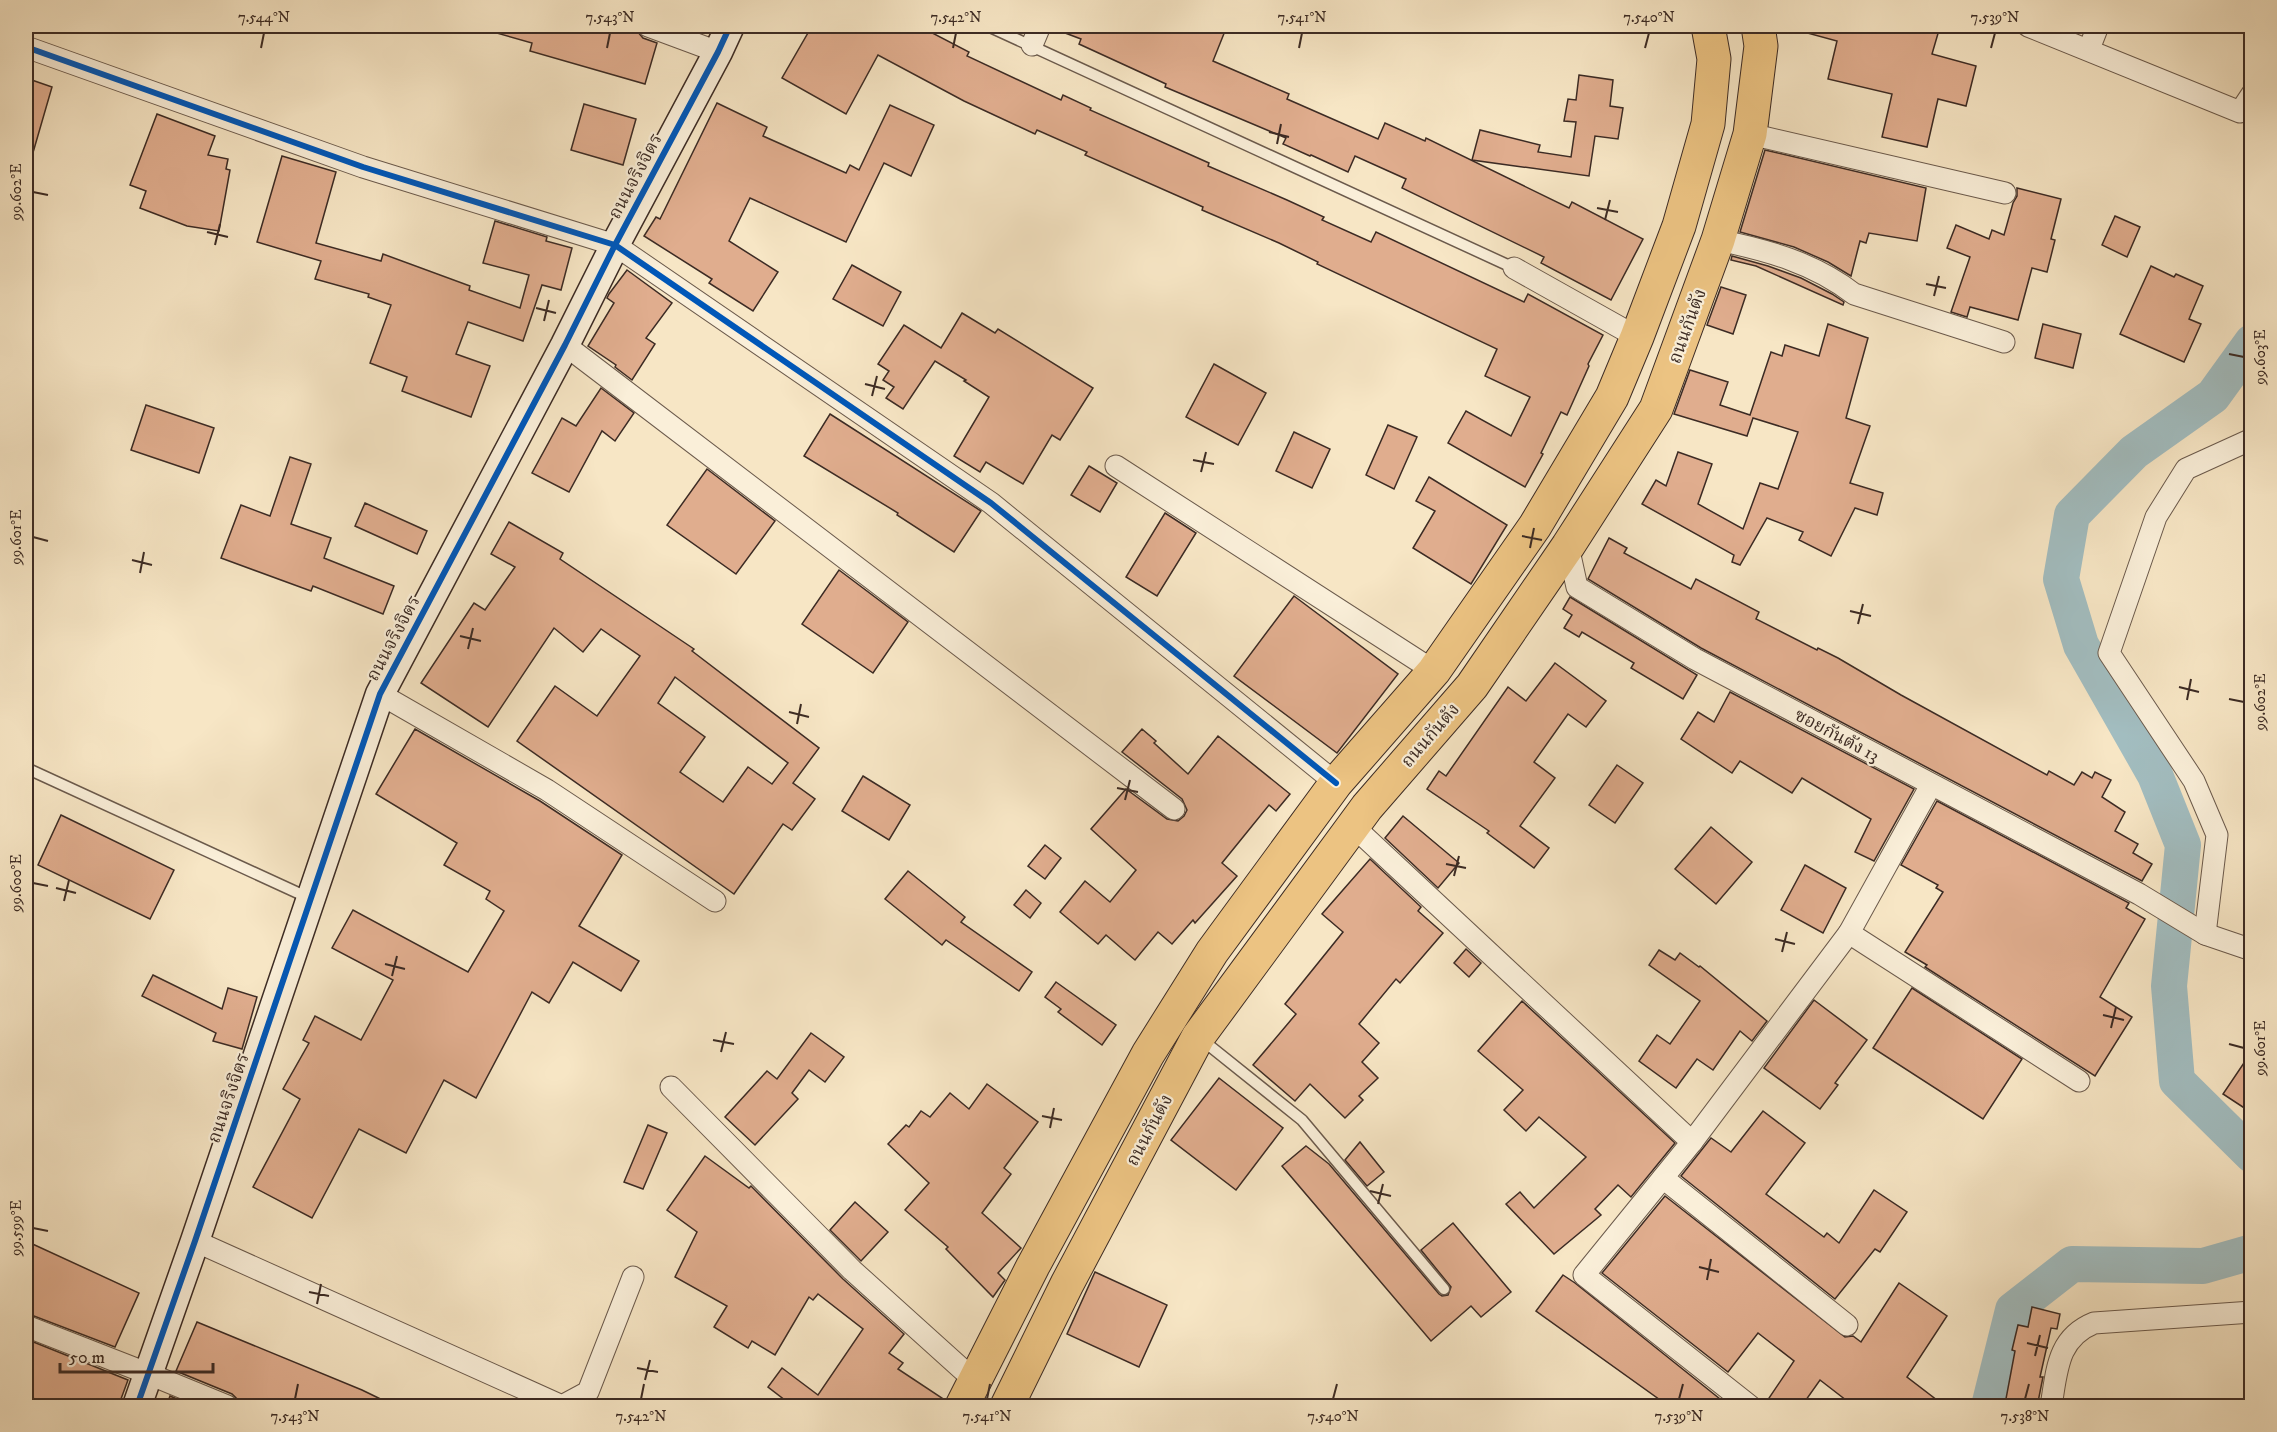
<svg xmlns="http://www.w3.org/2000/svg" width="2277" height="1432" font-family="'IM FELL DW Pica','Noto Serif Thai',serif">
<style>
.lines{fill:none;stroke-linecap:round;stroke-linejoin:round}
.river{stroke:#a2bdc0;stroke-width:36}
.building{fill:#e0ad8e;stroke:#3c2b24;stroke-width:1.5;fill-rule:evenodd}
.lane-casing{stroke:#6b5a4c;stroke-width:13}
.street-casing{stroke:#6b5a4c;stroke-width:23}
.secondary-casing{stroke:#3c2b24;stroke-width:31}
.primary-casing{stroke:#3c2b24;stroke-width:35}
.lane{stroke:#faefd9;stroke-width:10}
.street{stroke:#faefd9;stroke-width:21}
.secondary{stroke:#faefd9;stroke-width:28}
.primary{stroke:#ecc382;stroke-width:33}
.cycleway-casing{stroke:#faefd9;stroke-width:10}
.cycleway{stroke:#0057b8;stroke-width:6}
.ticks{fill:none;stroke:#3c2b24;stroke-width:2}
.labels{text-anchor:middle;stroke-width:4.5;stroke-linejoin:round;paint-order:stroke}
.street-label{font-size:18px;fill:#3c2b24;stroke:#faefd9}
.neatline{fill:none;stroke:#3c2b24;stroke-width:2}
.ticks-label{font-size:15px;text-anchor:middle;fill:#3c2b24}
</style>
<rect width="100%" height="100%" fill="#f7e6c5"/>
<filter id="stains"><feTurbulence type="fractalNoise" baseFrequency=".00333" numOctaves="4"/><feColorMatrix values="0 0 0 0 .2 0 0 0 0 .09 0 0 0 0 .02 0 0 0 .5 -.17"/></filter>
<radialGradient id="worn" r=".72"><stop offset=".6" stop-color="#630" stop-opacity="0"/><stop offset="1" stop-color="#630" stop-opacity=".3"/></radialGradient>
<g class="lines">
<!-- river -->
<g class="river">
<polyline points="2252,342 2213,396 2134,452 2072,515 2061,579 2081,645 2155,775 2183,845 2169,986 2177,1081 2252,1155"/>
<polyline points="1989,1406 2013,1310 2072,1264 2203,1266 2252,1252"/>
</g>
</g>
<!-- building -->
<g class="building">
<polygon points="486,26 617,26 637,31 643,38 657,43 645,84 530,51 532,43 486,30"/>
<polygon points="812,26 919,26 969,52 967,56 1061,100 1063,95 1091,108 1090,110 1209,163 1208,166 1287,200 1324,217 1322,220 1371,242 1376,232 1524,302 1528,294 1603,335 1588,364 1589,366 1567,415 1561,412 1541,453 1543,454 1525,487 1448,443 1466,411 1511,436 1530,397 1485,376 1497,349 1317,264 1318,262 1279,243 1202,210 1203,207 1085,155 1087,152 1037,130 1035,134 964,101 878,55 846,114 782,78"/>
<polygon points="1053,26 1227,26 1213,61 1289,94 1287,99 1378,139 1385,123 1425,141 1426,138 1569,208 1572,202 1643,239 1611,300 1541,263 1544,257 1402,188 1406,179 1355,156 1348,172 1311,155 1310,156 1283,144 1286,138 1165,87 1166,84 1079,44 1081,39 1052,28"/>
<polygon points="1801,26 1924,26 1939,30 1932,54 1976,66 1966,106 1938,99 1927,147 1882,137 1892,94 1828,79 1837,41 1800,31"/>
<polygon points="1579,75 1613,80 1610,106 1623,108 1618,139 1595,136 1589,176 1472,160 1480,130 1540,145 1538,152 1571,157 1576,122 1564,121 1568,99 1576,100"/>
<polygon points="26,78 52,87 30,163 26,163"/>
<polygon points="717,103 767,127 763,136 846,173 850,165 859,170 890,105 934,125 911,176 884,163 846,242 750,198 729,241 778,272 753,311 709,283 712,279 644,236 656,217 660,219"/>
<polygon points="584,104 636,119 623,165 571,150"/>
<polygon points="157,114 215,136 208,155 228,159 226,169 230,170 219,231 187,226 140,208 146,191 130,185"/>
<polygon points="1765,150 1926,188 1917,241 1869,233 1866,243 1860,241 1851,276 1828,262 1794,247 1740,232"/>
<polygon points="282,156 336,172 316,243 381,261 383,254 470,286 469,290 520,308 529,275 483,263 495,221 547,237 546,241 572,248 561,290 542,285 523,341 468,322 456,354 490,366 471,417 402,391 407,377 370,363 391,305 368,297 369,294 315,279 321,261 257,242"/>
<polygon points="2017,188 2061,199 2051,239 2055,240 2047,272 2032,268 2018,320 1970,307 1967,317 1951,312 1970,257 1947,248 1956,225 1989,239 1992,230 2004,235 2013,203 2017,196"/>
<polygon points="2115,216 2140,227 2127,257 2102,245"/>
<polygon points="1732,256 1768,266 1801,278 1832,294 1844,302 1843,305 1756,266 1731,260"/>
<polygon points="852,265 901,292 883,326 833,299"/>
<polygon points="2151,266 2174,277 2176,274 2203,286 2189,319 2201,324 2184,362 2120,334"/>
<polygon points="627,270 672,303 646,338 655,344 632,380 615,367 616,365 588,346 614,303 607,298 609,294"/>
<polygon points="1721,287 1746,295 1733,334 1707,325"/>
<polygon points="962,313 995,333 998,329 1093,388 1060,440 1052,435 1023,484 986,462 980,472 954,456 989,397 964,381 966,380 935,361 903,409 886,398 894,387 883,380 889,371 878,364 904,325 941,348"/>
<polygon points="1828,324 1868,338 1846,418 1870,426 1850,483 1883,493 1877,515 1855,508 1831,556 1799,540 1803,532 1767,518 1740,565 1732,562 1734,555 1642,504 1656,480 1666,486 1678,452 1712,464 1698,504 1743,529 1760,483 1778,489 1798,432 1753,418 1747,436 1674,414 1690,370 1728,382 1720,405 1750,415 1771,352 1782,356 1785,345 1819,356"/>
<polygon points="2043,324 2081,334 2073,368 2035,358"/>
<polygon points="1214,364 1266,393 1238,445 1186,417"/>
<polygon points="601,388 634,413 615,441 602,431 569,492 532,473 562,418 576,426"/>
<polygon points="146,405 214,428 199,473 131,450"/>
<polygon points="830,414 981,511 954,552 897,515 898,513 804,456"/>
<polygon points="1388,425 1417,437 1394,489 1366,475"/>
<polygon points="1294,432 1330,449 1312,488 1276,471"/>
<polygon points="290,457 311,464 291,524 331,538 324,558 394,586 383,614 313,586 311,591 221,558 241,505 270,516"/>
<polygon points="1089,466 1117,483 1100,512 1071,495"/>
<polygon points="707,469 775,521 736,574 667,525"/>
<polygon points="1429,477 1507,525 1471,584 1413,548 1435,511 1416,501"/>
<polygon points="365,503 427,531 417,554 355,526"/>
<polygon points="1165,513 1196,533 1157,596 1126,577"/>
<path d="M509,522L563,553L560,559L694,649L692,651L819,748L793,783L815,799L792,830L783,824L734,894L517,741L555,686L597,716L640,656L601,629L583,652L554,628L488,727L421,683L474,603L485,610L515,567L491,554ZM675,677L788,763L772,784L748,767L723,802L680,772L705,737L658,703Z"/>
<polygon points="1609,538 1627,548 1624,553 1691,589 1696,579 1759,612 1756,619 1817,650 1818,648 1838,658 1901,695 2047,775 2049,771 2074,785 2082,772 2092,778 2095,772 2111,780 2102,797 2125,812 2115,831 2138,844 2133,853 2152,864 2142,881 1701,648 1588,579"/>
<polygon points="839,570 908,622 873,673 802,624"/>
<polygon points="1294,596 1398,674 1337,753 1234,676"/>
<polygon points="1570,597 1697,675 1683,699 1631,668 1634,663 1582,632 1579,637 1564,628 1572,615 1563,609"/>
<polygon points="1555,663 1606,701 1586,727 1568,714 1534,762 1555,778 1520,826 1549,848 1534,868 1487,833 1489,831 1427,789 1439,771 1446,776 1508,687 1526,701"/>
<polygon points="1730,692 1914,789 1874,861 1855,852 1871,819 1802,778 1792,793 1740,761 1732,773 1681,739 1698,712 1714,722"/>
<polygon points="415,729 540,801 622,855 579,926 639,961 621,991 573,962 549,1003 532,992 476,1098 444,1080 406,1153 359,1129 312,1218 253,1187 300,1099 283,1089 309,1043 303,1040 315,1016 361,1040 393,980 332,948 353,910 468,972 504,911 486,899 490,891 444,865 457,843 376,794"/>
<polygon points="1142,729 1156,741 1154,743 1188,774 1218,736 1290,794 1276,811 1269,805 1222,863 1237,876 1195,923 1193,920 1172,944 1158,932 1135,960 1106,935 1098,944 1060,912 1085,881 1110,902 1136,870 1091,829 1126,789 1167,819 1178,821 1184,816 1187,810 1182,799 1122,752"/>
<polygon points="1617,765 1643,783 1615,823 1589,805"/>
<polygon points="863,776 910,805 889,840 842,811"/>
<polygon points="1937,801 2129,903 2126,908 2145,919 2100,997 2132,1017 2095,1076 1925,967 1927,965 1905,952 1943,892 1936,888 1938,885 1901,865"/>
<polygon points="61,815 174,870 150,919 38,865"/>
<polygon points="1403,816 1459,863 1438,888 1385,838"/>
<polygon points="1711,827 1752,862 1716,904 1675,869"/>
<polygon points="1045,845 1061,858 1045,879 1028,866"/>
<polygon points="1370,859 1421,907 1418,911 1443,933 1400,983 1396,979 1359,1024 1379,1043 1362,1062 1378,1078 1359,1096 1363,1100 1345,1118 1310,1084 1295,1101 1253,1065 1296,1014 1285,1004 1343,932 1322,914"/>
<polygon points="1805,865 1846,888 1823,933 1781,910"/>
<polygon points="908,871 965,917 961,922 1032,972 1019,991 946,940 942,945 885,899"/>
<polygon points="1026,890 1041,903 1030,918 1014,905"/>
<polygon points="1466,949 1481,963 1469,977 1454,963"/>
<polygon points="1659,950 1675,960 1680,953 1699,967 1700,966 1767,1021 1752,1041 1740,1031 1713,1070 1697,1059 1676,1088 1639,1061 1657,1035 1670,1044 1700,1001 1649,965"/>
<polygon points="153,975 222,1009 228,988 257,997 242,1049 213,1041 216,1033 142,996"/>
<polygon points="1056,982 1116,1025 1102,1045 1058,1012 1061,1009 1045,997"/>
<polygon points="1912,988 2022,1059 1983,1119 1873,1048"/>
<polygon points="1814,1000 1867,1040 1835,1083 1838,1085 1820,1109 1764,1068"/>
<polygon points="1522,1001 1675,1143 1631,1197 1618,1185 1595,1209 1601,1215 1554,1254 1506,1204 1520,1192 1534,1208 1586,1157 1539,1117 1526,1131 1504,1110 1523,1090 1478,1051"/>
<polygon points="811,1033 844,1057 825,1082 809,1070 792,1093 798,1099 755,1145 725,1117 767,1071 777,1079"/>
<polygon points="2252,1051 2252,1113 2223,1094"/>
<polygon points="1219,1078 1283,1128 1236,1190 1171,1140"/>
<polygon points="987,1084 1038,1122 1004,1168 1011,1174 982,1213 1021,1248 998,1273 1005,1280 993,1297 946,1249 948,1247 905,1210 929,1183 888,1144 906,1125 909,1127 921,1111 930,1117 950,1093 969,1109"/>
<polygon points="1763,1111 1805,1143 1766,1194 1824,1237 1827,1233 1839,1243 1874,1190 1907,1212 1880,1252 1875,1249 1835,1299 1681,1176 1711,1138 1731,1152"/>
<polygon points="648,1125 667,1133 643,1189 624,1182"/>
<polygon points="1360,1142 1384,1172 1367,1186 1345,1160"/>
<polygon points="1306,1146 1329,1164 1439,1294 1442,1296 1448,1295 1451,1287 1421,1250 1453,1223 1511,1292 1481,1317 1471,1306 1431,1341 1282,1166"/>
<polygon points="705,1156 749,1188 751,1186 843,1279 904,1334 889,1353 903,1363 898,1369 945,1400 943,1407 794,1407 768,1387 782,1368 818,1395 863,1329 818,1294 813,1300 809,1297 775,1355 752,1341 748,1348 714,1327 727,1306 675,1277 697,1232 667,1210"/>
<polygon points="1665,1196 1845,1337 1853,1336 1861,1342 1899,1283 1947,1316 1907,1377 1946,1407 1855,1407 1820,1380 1801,1407 1763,1407 1794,1361 1758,1333 1728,1372 1602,1273"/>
<polygon points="855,1202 888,1232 861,1261 830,1230"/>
<polygon points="26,1241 139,1293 115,1347 26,1313"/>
<polygon points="1095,1272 1167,1305 1139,1367 1067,1334"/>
<polygon points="1563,1275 1575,1283 1730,1407 1670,1407 1536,1311"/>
<polygon points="2032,1307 2060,1314 2057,1329 2051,1328 2040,1377 2043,1377 2037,1407 2005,1404 2015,1351 2012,1350 2018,1325 2028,1327"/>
<polygon points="197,1322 362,1390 397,1407 239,1407 237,1399 232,1394 176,1371"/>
<polygon points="26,1339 128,1380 118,1407 42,1407 44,1403 26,1395"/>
<polygon points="170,1396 195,1407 166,1407"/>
</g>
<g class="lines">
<!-- lane casing -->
<g class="lane-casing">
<g id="lane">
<polyline points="988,26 1514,268"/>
<polyline points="26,768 309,898"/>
<polyline points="1201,1039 1302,1120 1444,1289"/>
</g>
</g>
<!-- street casing -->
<g class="street-casing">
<g id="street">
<polyline points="648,26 718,52"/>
<polyline points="2028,26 2240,112 2252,94"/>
<polyline points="1032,45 1040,26"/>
<polyline points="26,47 363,167 615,245 991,503 1336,783"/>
<polyline points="2089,49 2098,26"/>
<polyline points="1750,134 2005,193"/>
<path d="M1718,240C1767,250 1814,263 1854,294L2004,342"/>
<polyline points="1514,268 1637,337"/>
<polyline points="565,345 1174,809"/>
<polyline points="1116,466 1434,671"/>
<polyline points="1568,546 1577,587 1695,659 2139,894 2205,934 2252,950"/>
<polyline points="380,694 547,790 715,901"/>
<polyline points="1353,826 1692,1142"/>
<polyline points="1849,933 2079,1081"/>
<polyline points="2205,934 2217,835 2194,781 2109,653 2156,517 2186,469 2252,439"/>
<polyline points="671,1087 852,1270 974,1380"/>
<polyline points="1663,1178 1847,1325"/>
<polyline points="195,1241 562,1406 588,1392 633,1277"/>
<polyline points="26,1326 149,1374 227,1406"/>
<polyline points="1750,1406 1584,1275 1692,1142 1849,933 1931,785"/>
<path d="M2051,1406C2057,1371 2057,1338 2094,1323L2252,1312"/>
</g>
</g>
<!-- secondary casing -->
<g class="secondary-casing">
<polyline id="secondary" points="137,1406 195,1241 380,694 565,345 615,245 718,52 730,26"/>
</g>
<!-- primary casing -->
<g class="primary-casing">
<g id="primary">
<polyline points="962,1406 1033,1266 1148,1054 1212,952 1336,783 1434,671 1535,526 1612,397 1637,337 1679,226 1708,124 1714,59 1708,26"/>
<polyline points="1007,1406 1067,1284 1198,1037 1367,807 1472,686 1568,546 1656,409 1718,240 1750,134 1761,46 1758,26"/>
</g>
</g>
<!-- lane -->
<use href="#lane" class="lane"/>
<!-- street -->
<use href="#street" class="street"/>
<!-- secondary -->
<use href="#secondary" class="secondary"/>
<!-- primary -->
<use href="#primary" class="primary"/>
<!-- cycleway casing -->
<g class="cycleway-casing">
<g id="cycleway">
<polyline points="26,47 363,167 615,245 991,503 1336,783"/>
<polyline points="137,1406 195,1241 380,694 565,345 615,245 718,52 730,26"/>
</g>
</g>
<!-- cycleway -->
<use href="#cycleway" class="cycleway"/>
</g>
<!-- ticks -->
<path class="ticks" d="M261,48L264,33M607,48L610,33M953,48L956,33M1299,48L1302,33M1645,48L1649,33M1991,48L1995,33M1269,132L1289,137M1277,144L1281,124M33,192L48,195M1597,208L1618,212M1605,220L1610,200M207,232L228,237M215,245L220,224M1926,284L1946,288M1934,296L1939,276M536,308L556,313M544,321L549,300M2229,354L2244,357M865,384L885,389M872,396L877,376M1193,460L1214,464M1201,472L1206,452M1522,536L1542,540M33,537L48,541M1530,548L1534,528M132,560L152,565M140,573L144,552M1850,611L1871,616M1858,624L1863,604M460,636L481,641M468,649L473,628M2179,687L2199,692M2229,699L2244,702M2187,700L2191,679M789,712L809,717M797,724L801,704M1117,788L1138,792M1125,800L1130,780M1446,864L1466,868M1454,876L1459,856M33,883L48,886M56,888L76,893M64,901L69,880M1775,939L1795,944M1782,952L1787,932M385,964L405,969M392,976L397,956M2103,1015L2124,1020M2111,1028L2116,1007M713,1040L734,1044M2229,1044L2244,1048M721,1052L726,1032M1042,1116L1062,1120M1050,1128L1054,1108M1370,1191L1391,1196M1378,1204L1383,1184M33,1228L48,1231M1699,1267L1719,1272M1707,1280L1711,1259M309,1292L329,1296M317,1304L321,1284M2027,1343L2048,1348M2035,1356L2040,1335M637,1368L658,1372M645,1380L650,1360M295,1399L298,1384M641,1399L644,1384M987,1399L990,1384M1333,1399L1337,1384M1679,1399L1683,1384M2025,1399L2029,1384"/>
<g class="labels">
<!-- street labels -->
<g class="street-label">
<text transform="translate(635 176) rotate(-62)" y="6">ถนนจริงจิตร</text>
<text transform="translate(1687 326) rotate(-70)" y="6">ถนนกันตัง</text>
<text transform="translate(393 638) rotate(-62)" y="6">ถนนจริงจิตร</text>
<text transform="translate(1430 735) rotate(-49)" y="6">ถนนกันตัง</text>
<text transform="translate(1837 735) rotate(28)" y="6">ซอยกันตัง 13</text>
<text transform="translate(228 1098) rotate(-71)" y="6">ถนนจริงจิตร</text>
<text transform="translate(1149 1130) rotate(-62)" y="6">ถนนกันตัง</text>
</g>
</g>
<!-- margin -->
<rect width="2277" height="1432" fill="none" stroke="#f7e6c5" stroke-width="66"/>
<!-- scale -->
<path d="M60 1363v9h153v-9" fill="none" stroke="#3c2b24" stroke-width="3"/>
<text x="69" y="1363" font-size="18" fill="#3c2b24" stroke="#faefd9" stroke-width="4.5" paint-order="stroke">50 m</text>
<rect x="33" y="33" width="2211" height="1366" class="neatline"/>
<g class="ticks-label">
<text x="264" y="22">7.544°N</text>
<text x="610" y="22">7.543°N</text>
<text x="956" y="22">7.542°N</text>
<text x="1302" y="22">7.541°N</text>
<text x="1649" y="22">7.540°N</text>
<text x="1995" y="22">7.539°N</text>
<text transform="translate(16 192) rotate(-90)" y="5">99.602°E</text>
<text transform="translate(2260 357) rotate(-90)" y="5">99.603°E</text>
<text transform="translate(16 537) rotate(-90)" y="5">99.601°E</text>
<text transform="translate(2260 702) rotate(-90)" y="5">99.602°E</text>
<text transform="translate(16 883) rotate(-90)" y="5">99.600°E</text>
<text transform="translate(2260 1048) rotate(-90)" y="5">99.601°E</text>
<text transform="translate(16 1228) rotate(-90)" y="5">99.599°E</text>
<text x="295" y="1421">7.543°N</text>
<text x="641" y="1421">7.542°N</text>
<text x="987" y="1421">7.541°N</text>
<text x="1333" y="1421">7.540°N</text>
<text x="1679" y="1421">7.539°N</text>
<text x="2025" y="1421">7.538°N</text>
</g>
<rect width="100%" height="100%" filter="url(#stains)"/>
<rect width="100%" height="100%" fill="url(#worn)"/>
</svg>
